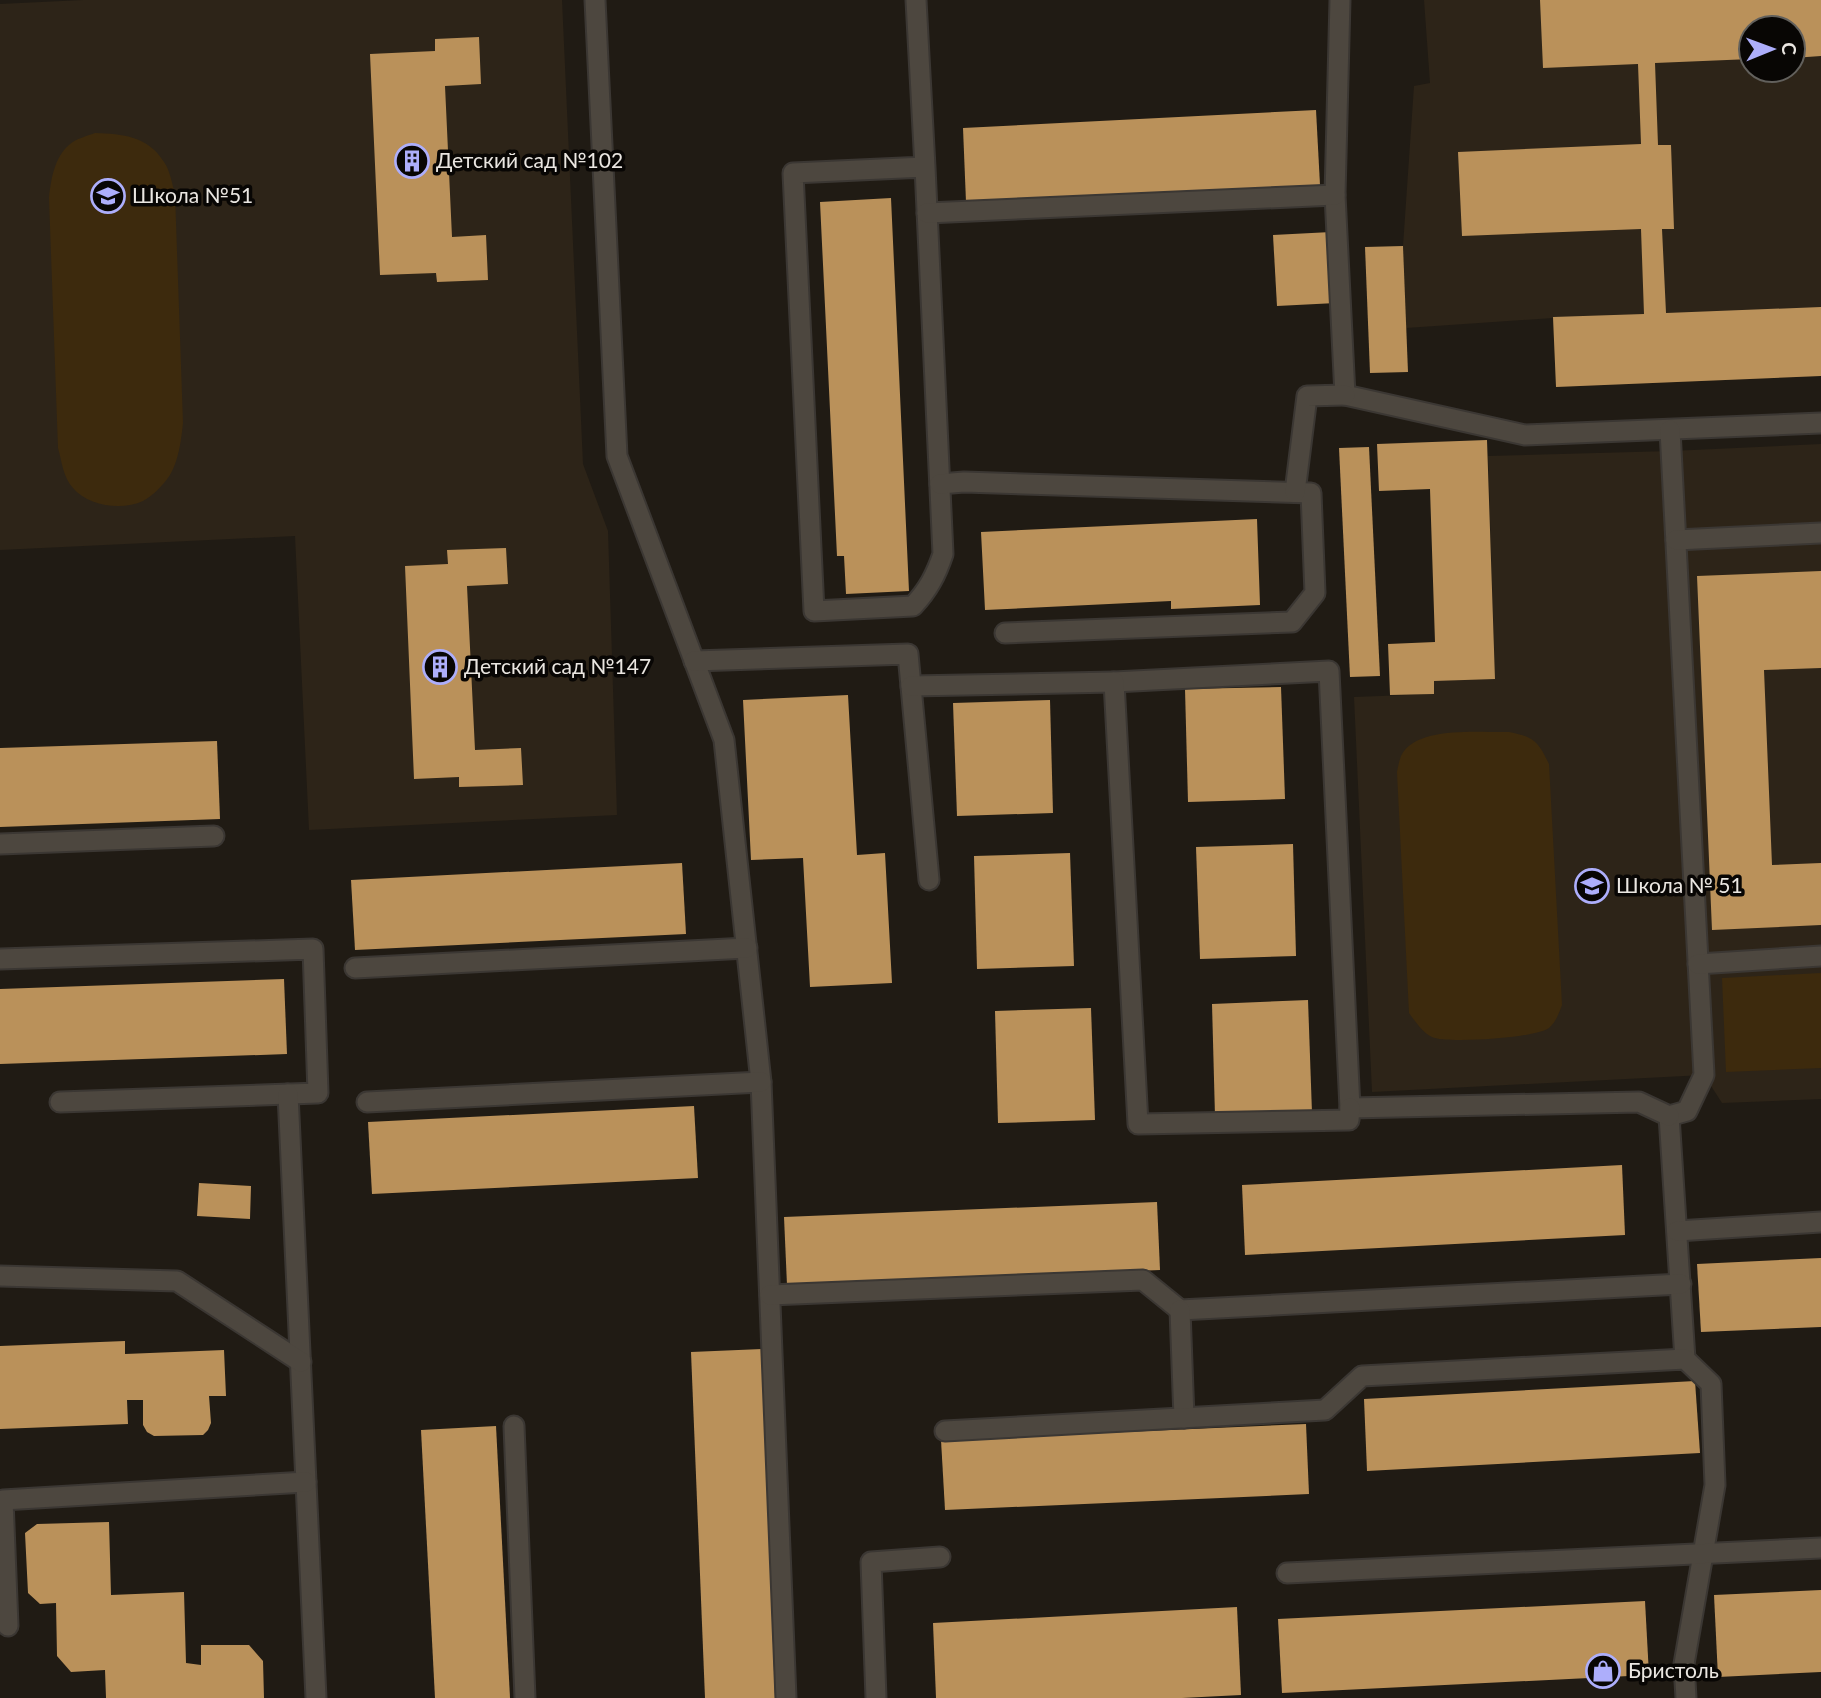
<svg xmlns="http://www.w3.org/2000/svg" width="1821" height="1698" font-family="Lato,sans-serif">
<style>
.built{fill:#2d2418;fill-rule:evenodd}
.green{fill:#3d2a0d}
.building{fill:#ba915a}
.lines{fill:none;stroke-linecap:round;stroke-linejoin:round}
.service-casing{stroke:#3b3733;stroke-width:23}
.service{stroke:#4d473f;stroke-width:19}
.labels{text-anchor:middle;stroke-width:7;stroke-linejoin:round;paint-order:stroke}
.poi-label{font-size:21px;fill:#eae6e1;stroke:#080604;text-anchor:start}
</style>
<rect width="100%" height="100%" fill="#201b14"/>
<!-- built -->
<g class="built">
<polygon points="83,0 562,0 583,464 608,531 617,815 309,830 295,536 0,550 0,4"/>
<path d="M1424,0H1821V376L1556,387L1553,318L1406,328L1403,246L1414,86L1430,83ZM1751,28H1793V70H1751Z"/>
<polygon points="1821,444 1821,1099 1722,1103 1704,1075 1372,1092 1354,697 1434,694 1434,681 1495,678 1488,456 1671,451"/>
</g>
<!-- green -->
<g class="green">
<path d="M95,133C123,134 148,136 164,162C170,170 172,184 175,194L183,423C181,441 179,459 170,475C164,484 153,496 143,501C122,511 88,506 73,488C63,477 62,462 58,448L49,198C51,180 54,158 69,145C75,139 87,136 95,133Z"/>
<path d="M1509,732C1534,737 1538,741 1549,764L1562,1005C1559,1013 1556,1022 1549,1028C1536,1038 1446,1044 1432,1037C1422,1032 1415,1021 1409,1013L1397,772C1398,767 1399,761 1401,756C1416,725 1481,733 1509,732Z"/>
<polygon points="1821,973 1821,1068 1726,1072 1722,978"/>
</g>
<!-- building -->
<g class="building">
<polygon points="1540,0 1821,0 1821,56 1793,58 1793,28 1751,28 1751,59 1655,63 1658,145 1671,145 1674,229 1662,229 1666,313 1821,307 1821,376 1556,387 1553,317 1644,314 1641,229 1462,236 1458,152 1641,144 1638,64 1543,68"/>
<polygon points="479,37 481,84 445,86 452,237 486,235 488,280 437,282 436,273 380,275 370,54 435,51 435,39"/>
<polygon points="1316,110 1320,185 966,202 963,128"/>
<polygon points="891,198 909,591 846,594 844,556 837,556 820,202"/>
<polygon points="1331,232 1336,303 1277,306 1273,235"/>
<polygon points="1403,246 1408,372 1370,373 1365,247"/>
<polygon points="1487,440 1495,679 1434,681 1434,694 1390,695 1388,644 1435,642 1430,489 1379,491 1377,444"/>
<polygon points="1369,447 1380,676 1350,677 1339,448"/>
<polygon points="1257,519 1260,605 1171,609 1171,601 985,610 981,532"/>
<polygon points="506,548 508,584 467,586 475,750 521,748 523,785 459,787 459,777 414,779 405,566 448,564 447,550"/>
<polygon points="1821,571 1821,668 1764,670 1772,865 1821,863 1821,925 1712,930 1697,576"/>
<polygon points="1281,687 1285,799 1188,802 1185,689"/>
<polygon points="848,695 857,855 885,853 892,983 810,987 803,858 751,860 743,700"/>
<polygon points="1050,700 1053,813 957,816 953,703"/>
<polygon points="217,741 220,819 0,827 0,748"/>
<polygon points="1293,844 1296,956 1200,959 1196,847"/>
<polygon points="1070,853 1074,966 977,969 974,856"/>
<polygon points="682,863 686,934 355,950 351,880"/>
<polygon points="284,979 287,1054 0,1064 0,989"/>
<polygon points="1308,1000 1312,1113 1215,1116 1212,1004"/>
<polygon points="1091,1008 1095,1120 998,1123 995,1011"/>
<polygon points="694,1106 698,1178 372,1194 368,1122"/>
<polygon points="1622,1165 1625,1235 1245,1255 1242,1185"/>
<polygon points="199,1183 251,1186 250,1219 197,1216"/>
<polygon points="1157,1202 1160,1270 787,1285 784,1217"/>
<polygon points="1821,1258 1821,1327 1701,1332 1697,1264"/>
<polygon points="125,1341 125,1354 224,1350 226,1396 209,1396 211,1423 208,1430 203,1435 154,1436 147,1432 143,1425 143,1400 127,1400 128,1424 0,1429 0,1346"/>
<polygon points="762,1349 775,1698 705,1698 691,1352"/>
<polygon points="1695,1381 1700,1453 1367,1471 1364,1399"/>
<polygon points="1306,1424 1309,1494 945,1510 941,1440"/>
<polygon points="496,1426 510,1698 435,1698 421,1430"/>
<polygon points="109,1522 111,1595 184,1592 186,1663 201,1665 201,1645 249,1645 263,1661 264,1698 106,1698 105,1670 71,1672 57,1656 56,1603 40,1604 28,1593 25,1533 37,1524"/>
<polygon points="1821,1590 1821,1672 1718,1677 1714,1595"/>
<polygon points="1645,1601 1649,1675 1282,1693 1278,1619"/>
<polygon points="1237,1607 1241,1695 1182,1698 936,1698 933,1623"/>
</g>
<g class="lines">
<!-- service casing -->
<g class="service-casing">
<g id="service">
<polyline points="595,0 617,456 724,740 761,1082 786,1698"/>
<path d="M916,0L925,167L793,173L814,611L913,606C928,590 936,575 943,554L925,167"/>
<polyline points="1335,195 1345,395 1525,435 1821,423"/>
<polyline points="927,213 1335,195 1340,0"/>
<polyline points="1670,430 1704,1075 1687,1111 1669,1116 1685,1359"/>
<polyline points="940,484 964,482 1311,493 1315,593 1292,622 1005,633"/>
<polyline points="1295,492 1307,396 1345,395"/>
<polyline points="1676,540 1821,533"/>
<polyline points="694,661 908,654 929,880"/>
<polyline points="1114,682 1329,671 1350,1108 1639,1102 1669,1116"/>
<polyline points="911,686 1114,682 1138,1124 1349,1120 1350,1108"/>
<polyline points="0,844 214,836"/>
<polyline points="0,959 313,949 318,1093 60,1102"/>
<polyline points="1698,964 1821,956"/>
<polyline points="355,968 747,948"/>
<polyline points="288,1094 316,1698"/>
<polyline points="367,1102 761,1082"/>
<polyline points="1677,1231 1821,1222"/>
<polyline points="0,1276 177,1281 301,1362"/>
<polyline points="770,1295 1143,1280 1180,1310 1681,1284"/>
<polyline points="1180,1310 1184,1418"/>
<polyline points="514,1426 525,1698"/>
<polyline points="945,1431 1325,1410 1362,1376 1685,1359 1711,1384 1715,1485 1684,1664 1686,1698"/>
<polyline points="1287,1573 1821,1548"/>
<polyline points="8,1626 3,1500 306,1482"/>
<polyline points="876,1698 871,1562 940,1557"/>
</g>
</g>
<!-- service -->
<use href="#service" class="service"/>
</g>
<!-- icons -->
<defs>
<g id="building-ring" transform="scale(1.75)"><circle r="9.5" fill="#080604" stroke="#adaefb" stroke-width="1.5"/><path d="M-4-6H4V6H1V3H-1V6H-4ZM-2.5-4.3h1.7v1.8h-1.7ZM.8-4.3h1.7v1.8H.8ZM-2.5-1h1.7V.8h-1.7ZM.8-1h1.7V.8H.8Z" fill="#adaefb"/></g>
<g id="school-ring" transform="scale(1.75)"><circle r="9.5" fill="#080604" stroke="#adaefb" stroke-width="1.5"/><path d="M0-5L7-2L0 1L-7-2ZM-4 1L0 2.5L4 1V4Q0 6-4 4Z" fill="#adaefb"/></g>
<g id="shop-ring" transform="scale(1.75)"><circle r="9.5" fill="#080604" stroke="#adaefb" stroke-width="1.5"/><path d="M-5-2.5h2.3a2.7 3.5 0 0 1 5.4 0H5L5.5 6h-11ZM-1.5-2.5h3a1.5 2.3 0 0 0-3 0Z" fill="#adaefb"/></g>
</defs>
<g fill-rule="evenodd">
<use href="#building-ring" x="412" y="161"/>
<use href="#school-ring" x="108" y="196"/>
<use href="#building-ring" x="440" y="667"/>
<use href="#school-ring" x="1592" y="886"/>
<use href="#shop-ring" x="1603" y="1671"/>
</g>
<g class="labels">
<!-- poi labels -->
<g class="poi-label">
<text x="436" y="168">Детский сад №102</text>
<text x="132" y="203">Школа №51</text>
<text x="464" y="674">Детский сад №147</text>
<text x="1616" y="893">Школа № 51</text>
<text x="1628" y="1678">Бристоль</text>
</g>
</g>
<!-- north arrow -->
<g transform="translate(1772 49) rotate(89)"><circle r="33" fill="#080604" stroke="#62605c" stroke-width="2"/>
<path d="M0-5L12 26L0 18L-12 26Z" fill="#adaefb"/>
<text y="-10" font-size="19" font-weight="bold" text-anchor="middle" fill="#eae6e1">С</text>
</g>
</svg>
